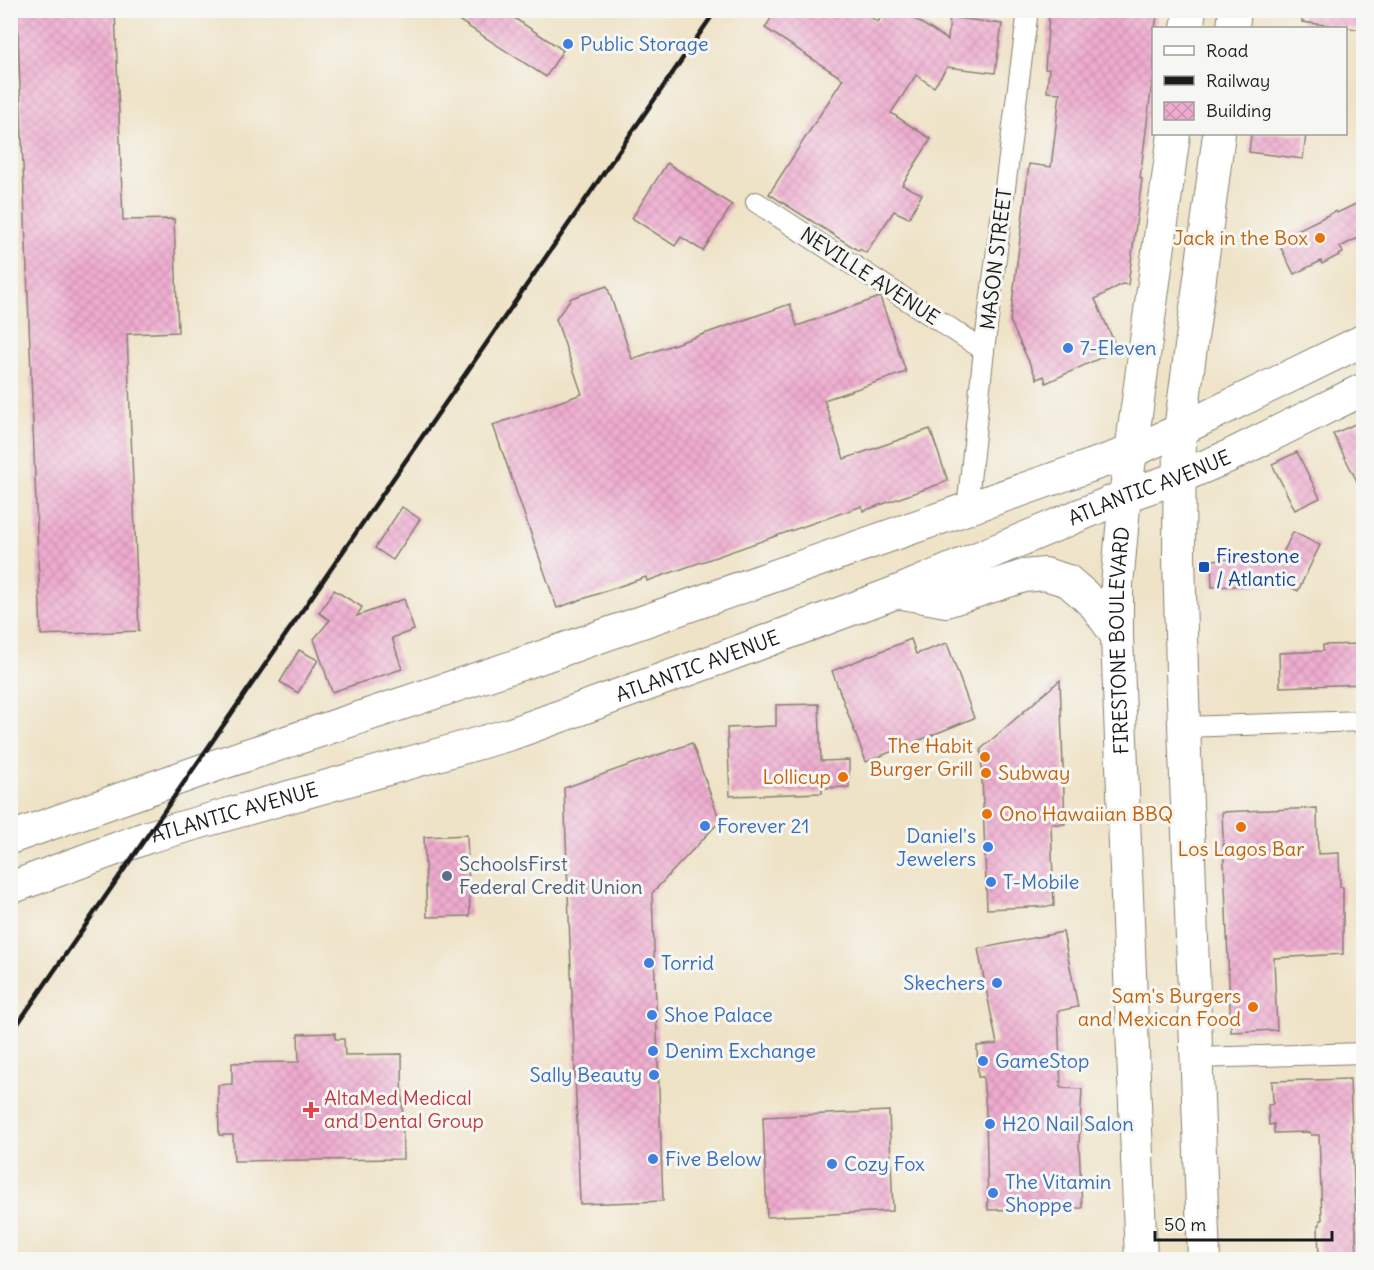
<svg xmlns="http://www.w3.org/2000/svg" width="1374" height="1270" font-family="Delius,sans-serif">
<style>
.building{fill:url(#building-cross-hatch)}
.lines{fill:none;stroke-linecap:round;stroke-linejoin:round}
.minor-casing{stroke:#868072;stroke-width:22}
.primary-casing{stroke:#868072;stroke-width:34}
.minor{stroke:#fff;stroke-width:20}
.primary{stroke:#fff;stroke-width:32}
.rail{stroke:#1c1c1c;stroke-width:4.5}
.shop-dot{fill:#3f7fe0;stroke:#f6f6f2;stroke-width:2}
.food-dot{fill:#e8710a;stroke:#f6f6f2;stroke-width:2}
.transit-dot{fill:#1a4fb4;stroke:#f6f6f2;stroke-width:2}
.service-dot{fill:#5c6f8a;stroke:#f6f6f2;stroke-width:2}
.health-dot{fill:#e0444e;stroke:#f6f6f2;stroke-width:2}
.labels{text-anchor:middle;stroke-width:6;stroke-linejoin:round;paint-order:stroke}
.shop-label{font-size:20px;fill:#366cbe;stroke:#f6f6f2;text-anchor:start}
.food-label{font-size:20px;fill:#c56008;stroke:#f6f6f2;text-anchor:end}
.street-label{font-size:20px;fill:#1c1c1c;stroke:#f6f6f2}
.transit-label{font-size:20px;fill:#164399;stroke:#f6f6f2;text-anchor:start}
.service-label{font-size:20px;fill:#4e5e75;stroke:#f6f6f2;text-anchor:start}
.health-label{font-size:20px;fill:#be3a42;stroke:#f6f6f2;text-anchor:start}
</style>
<defs>
<pattern id="building-cross-hatch" width="8" height="8" patternUnits="userSpaceOnUse" patternTransform="scale(1.5)"><rect width="8" height="8" fill="#efabcf"/><path d="M0 0l8 8M0 8l8-8" fill="none" stroke="#cc93b1"/></pattern>
</defs>
<rect width="100%" height="100%" fill="#f6f6f2"/>
<filter id="ink" filterUnits="userSpaceOnUse"><feTurbulence type="fractalNoise" baseFrequency=".0167" numOctaves="2"/><feDisplacementMap in="SourceGraphic" scale="12" xChannelSelector="R" yChannelSelector="G"/><feConvolveMatrix kernelMatrix="1 2 1 2 8 2 1 2 1" color-interpolation-filters="sRGB"/></filter>
<filter id="wash" filterUnits="userSpaceOnUse"><feTurbulence type="fractalNoise" baseFrequency=".008" numOctaves="4" result="noise"/><feDisplacementMap in="SourceGraphic" scale="24" xChannelSelector="R" yChannelSelector="G"/><feGaussianBlur stdDeviation="1.35" result="paint"/><feColorMatrix in="noise" values="0 0 0 0 0 0 0 0 0 0 0 0 0 0 0 0 0 1.4 0 .05"/><feComposite in="paint" operator="in"/></filter>
<g filter="url(#wash)">
<rect width="100%" height="100%" fill="#efe3c7"/>
<g id="blocks">
<!-- building -->
<g class="building">
<polygon points="17,10 115,10 123,220 174,219 178,332 127,334 139,631 41,635"/>
<polygon points="443,10 502,10 563,50 546,77"/>
<polygon points="776,10 860,10 878,22 885,10 902,11 948,40 950,17 1002,24 995,73 947,67 934,87 916,75 891,113 931,139 902,185 922,194 909,218 894,211 866,253 860,249 859,251 769,194 843,79 765,28"/>
<polygon points="1060,10 1158,10 1155,28 1154,28 1154,83 1152,83 1140,178 1142,179 1128,285 1122,284 1095,299 1115,344 1108,347 1111,353 1046,383 1044,376 1037,379 1010,321 1029,164 1051,167 1060,93 1047,92 1049,69 1045,69 1049,15 1059,16"/>
<polygon points="1303,10 1364,10 1364,30 1302,22"/>
<polygon points="1251,134 1306,134 1303,159 1249,152"/>
<polygon points="667,163 732,205 703,251 681,237 675,246 632,218"/>
<polygon points="1364,200 1364,235 1340,247 1343,253 1322,264 1321,261 1294,274 1277,240 1336,211 1337,213"/>
<polygon points="607,286 632,359 790,304 797,326 880,297 906,372 824,400 844,459 930,429 948,481 863,511 862,506 647,581 646,577 557,608 493,425 582,394 556,319 571,298"/>
<polygon points="1357,423 1364,436 1364,495 1333,434"/>
<polygon points="1297,452 1320,498 1295,510 1272,464"/>
<polygon points="402,507 420,519 393,560 375,548"/>
<polygon points="1293,532 1320,545 1298,591 1284,584 1212,587 1211,560 1281,557"/>
<polygon points="334,590 362,607 357,616 404,599 414,630 392,638 402,669 332,692 314,639 330,620 319,613"/>
<polygon points="911,639 916,654 947,643 974,718 866,762 832,671"/>
<polygon points="1364,644 1364,684 1280,687 1279,653 1323,651 1323,645"/>
<polygon points="299,650 318,660 298,693 280,682"/>
<polygon points="1060,680 1065,824 1051,824 1054,906 987,909 981,749"/>
<polygon points="819,704 821,761 849,760 849,787 822,788 822,793 730,796 727,728 776,726 776,705"/>
<polygon points="692,743 720,821 652,893 663,1201 580,1204 564,788"/>
<polygon points="1317,808 1318,854 1339,853 1340,887 1343,887 1343,954 1274,958 1277,1030 1231,1032 1222,812"/>
<polygon points="467,835 470,916 427,917 424,837"/>
<polygon points="1063,932 1078,1007 1058,1011 1061,1088 1082,1089 1079,1144 1082,1208 988,1210 986,1110 983,1077 978,1077 977,1046 997,1044 978,949"/>
<polygon points="335,1033 335,1039 344,1039 345,1055 402,1054 403,1159 234,1161 233,1135 219,1135 218,1085 232,1084 232,1063 299,1062 298,1034"/>
<polygon points="1350,1079 1357,1260 1319,1260 1318,1225 1320,1225 1320,1220 1322,1220 1319,1135 1311,1135 1310,1132 1274,1133 1274,1124 1269,1125 1268,1105 1273,1104 1272,1081"/>
<polygon points="889,1111 893,1211 767,1217 763,1117"/>
</g>
</g>
</g>
<g filter="url(#ink)">
<use href="#blocks" fill-opacity="0" stroke="#868072" stroke-width="1.5"/>
<g class="lines">
<!-- minor casing -->
<g class="minor-casing">
<g id="minor">
<polyline points="756,202 984,350"/>
<polyline points="967,509 984,350 1028,10"/>
<polyline points="1184,727 1364,721"/>
<polyline points="1196,1058 1364,1053"/>
</g>
</g>
<!-- primary casing -->
<g class="primary-casing">
<g id="primary">
<polyline points="1187,28 1190,10"/>
<polyline points="1233,28 1235,10"/>
<polyline points="897,592 946,601 1024,576 1045,574 1068,581 1083,594 1096,606 1117,636"/>
<polyline points="10,838 214,766 533,660 1133,451 1180,430 1364,340"/>
<path id="s1" d="M10,888L148,837L511,734L729,655L897,592L1125,496L1180,477L1227,457L1364,389"/>
<path id="s2" d="M1141,1260L1117,636V585L1125,496L1174,134"/>
<polyline points="1204,1260 1182,671 1179,555 1180,430 1219,134"/>
</g>
</g>
<!-- minor -->
<use href="#minor" class="minor"/>
<!-- primary -->
<use href="#primary" class="primary"/>
<!-- rail -->
<polyline class="rail" points="10,1035 716,10"/>
</g>
</g>
<!-- markers -->
<g class="shop-dot">
<circle cx="568" cy="44" r="6"/>
<circle cx="1068" cy="348" r="6"/>
<circle cx="705" cy="826" r="6"/>
<circle cx="988" cy="847" r="6"/>
<circle cx="991" cy="882" r="6"/>
<circle cx="649" cy="963" r="6"/>
<circle cx="997" cy="983" r="6"/>
<circle cx="652" cy="1015" r="6"/>
<circle cx="653" cy="1051" r="6"/>
<circle cx="983" cy="1061" r="6"/>
<circle cx="654" cy="1075" r="6"/>
<circle cx="990" cy="1124" r="6"/>
<circle cx="653" cy="1159" r="6"/>
<circle cx="832" cy="1164" r="6"/>
<circle cx="993" cy="1193" r="6"/>
</g>
<g class="food-dot">
<circle cx="1320" cy="238" r="6"/>
<circle cx="985" cy="757" r="6"/>
<circle cx="986" cy="773" r="6"/>
<circle cx="843" cy="777" r="6"/>
<circle cx="987" cy="814" r="6"/>
<circle cx="1241" cy="827" r="6"/>
<circle cx="1253" cy="1007" r="6"/>
</g>
<rect class="transit-dot" x="1198" y="561" width="12" height="12" rx="3"/>
<circle class="service-dot" cx="447" cy="876" r="6"/>
<path class="health-dot" d="M308 1101h6v6h6v6h-6v6h-6v-6h-6v-6h6z"/>
<g class="labels">
<!-- shop labels -->
<g class="shop-label">
<text x="580" y="51">Public Storage</text>
<text x="1080" y="355">7-Eleven</text>
<text x="717" y="833">Forever 21</text>
<text x="976" y="843" text-anchor="end">Daniel's<tspan x="976" dy="23">Jewelers</tspan></text>
<text x="1003" y="889">T-Mobile</text>
<text x="661" y="970">Torrid</text>
<text x="985" y="990" text-anchor="end">Skechers</text>
<text x="664" y="1022">Shoe Palace</text>
<text x="665" y="1058">Denim Exchange</text>
<text x="995" y="1068">GameStop</text>
<text x="642" y="1082" text-anchor="end">Sally Beauty</text>
<text x="1002" y="1131">H20 Nail Salon</text>
<text x="665" y="1166">Five Below</text>
<text x="844" y="1171">Cozy Fox</text>
<text x="1005" y="1189">The Vitamin<tspan x="1005" dy="23">Shoppe</tspan></text>
</g>
<!-- food labels -->
<g class="food-label">
<text x="1308" y="245">Jack in the Box</text>
<text x="973" y="753">The Habit<tspan x="973" dy="23">Burger Grill</tspan></text>
<text x="998" y="780" text-anchor="start">Subway</text>
<text x="831" y="784">Lollicup</text>
<text x="999" y="821" text-anchor="start">Ono Hawaiian BBQ</text>
<text x="1241" y="856" text-anchor="middle">Los Lagos Bar</text>
<text x="1241" y="1003">Sam's Burgers<tspan x="1241" dy="23">and Mexican Food</tspan></text>
</g>
<!-- street labels -->
<g class="street-label">
<text transform="translate(996 259) rotate(-83)" y="7">MASON STREET</text>
<text transform="translate(870 276) rotate(33)" y="7">NEVILLE AVENUE</text>
<text dy="7" stroke="none"><textPath href="#s1" startOffset="1209">ATLANTIC AVENUE</textPath></text>
<text dy="7" stroke="none"><textPath href="#s2" startOffset="620">FIRESTONE BOULEVARD</textPath></text>
<text dy="7" stroke="none"><textPath href="#s1" startOffset="723">ATLANTIC AVENUE</textPath></text>
<text dy="7" stroke="none"><textPath href="#s1" startOffset="237">ATLANTIC AVENUE</textPath></text>
</g>
<!-- transit labels -->
<g class="transit-label">
<text x="1216" y="563">Firestone<tspan x="1216" dy="23">/ Atlantic</tspan></text>
</g>
<!-- service labels -->
<g class="service-label">
<text x="459" y="871">SchoolsFirst<tspan x="459" dy="23">Federal Credit Union</tspan></text>
</g>
<!-- health labels -->
<g class="health-label">
<text x="324" y="1105">AltaMed Medical<tspan x="324" dy="23">and Dental Group</tspan></text>
</g>
</g>
<!-- margin -->
<rect width="1374" height="1270" fill="none" stroke="#f6f6f2" stroke-width="36"/>
<!-- legend -->
<rect x="1152" y="27" width="195" height="108" fill="#f6f6f2" stroke="#9f9f9c" stroke-width="1.5"/>
<rect x="1164" y="46" width="30" height="9" fill="#ffffff" stroke="#9f9f9c" stroke-width="1.5"/>
<text x="1206" y="57" font-size="18" fill="#1c1c1c">Road</text>
<rect x="1164" y="76" width="30" height="9" fill="#1c1c1c" stroke="#9f9f9c" stroke-width="1.5"/>
<text x="1206" y="87" font-size="18" fill="#1c1c1c">Railway</text>
<rect x="1164" y="102" width="30" height="18" fill="url(#building-cross-hatch)" stroke="#9f9f9c" stroke-width="1.5"/>
<text x="1206" y="117" font-size="18" fill="#1c1c1c">Building</text>
<!-- scale -->
<path d="M1155 1231v9h177v-9" fill="none" stroke="#1c1c1c" stroke-width="3"/>
<text x="1164" y="1231" font-size="18" fill="#1c1c1c" stroke="#f6f6f2" stroke-width="4.5" paint-order="stroke">50 m</text>
</svg>
